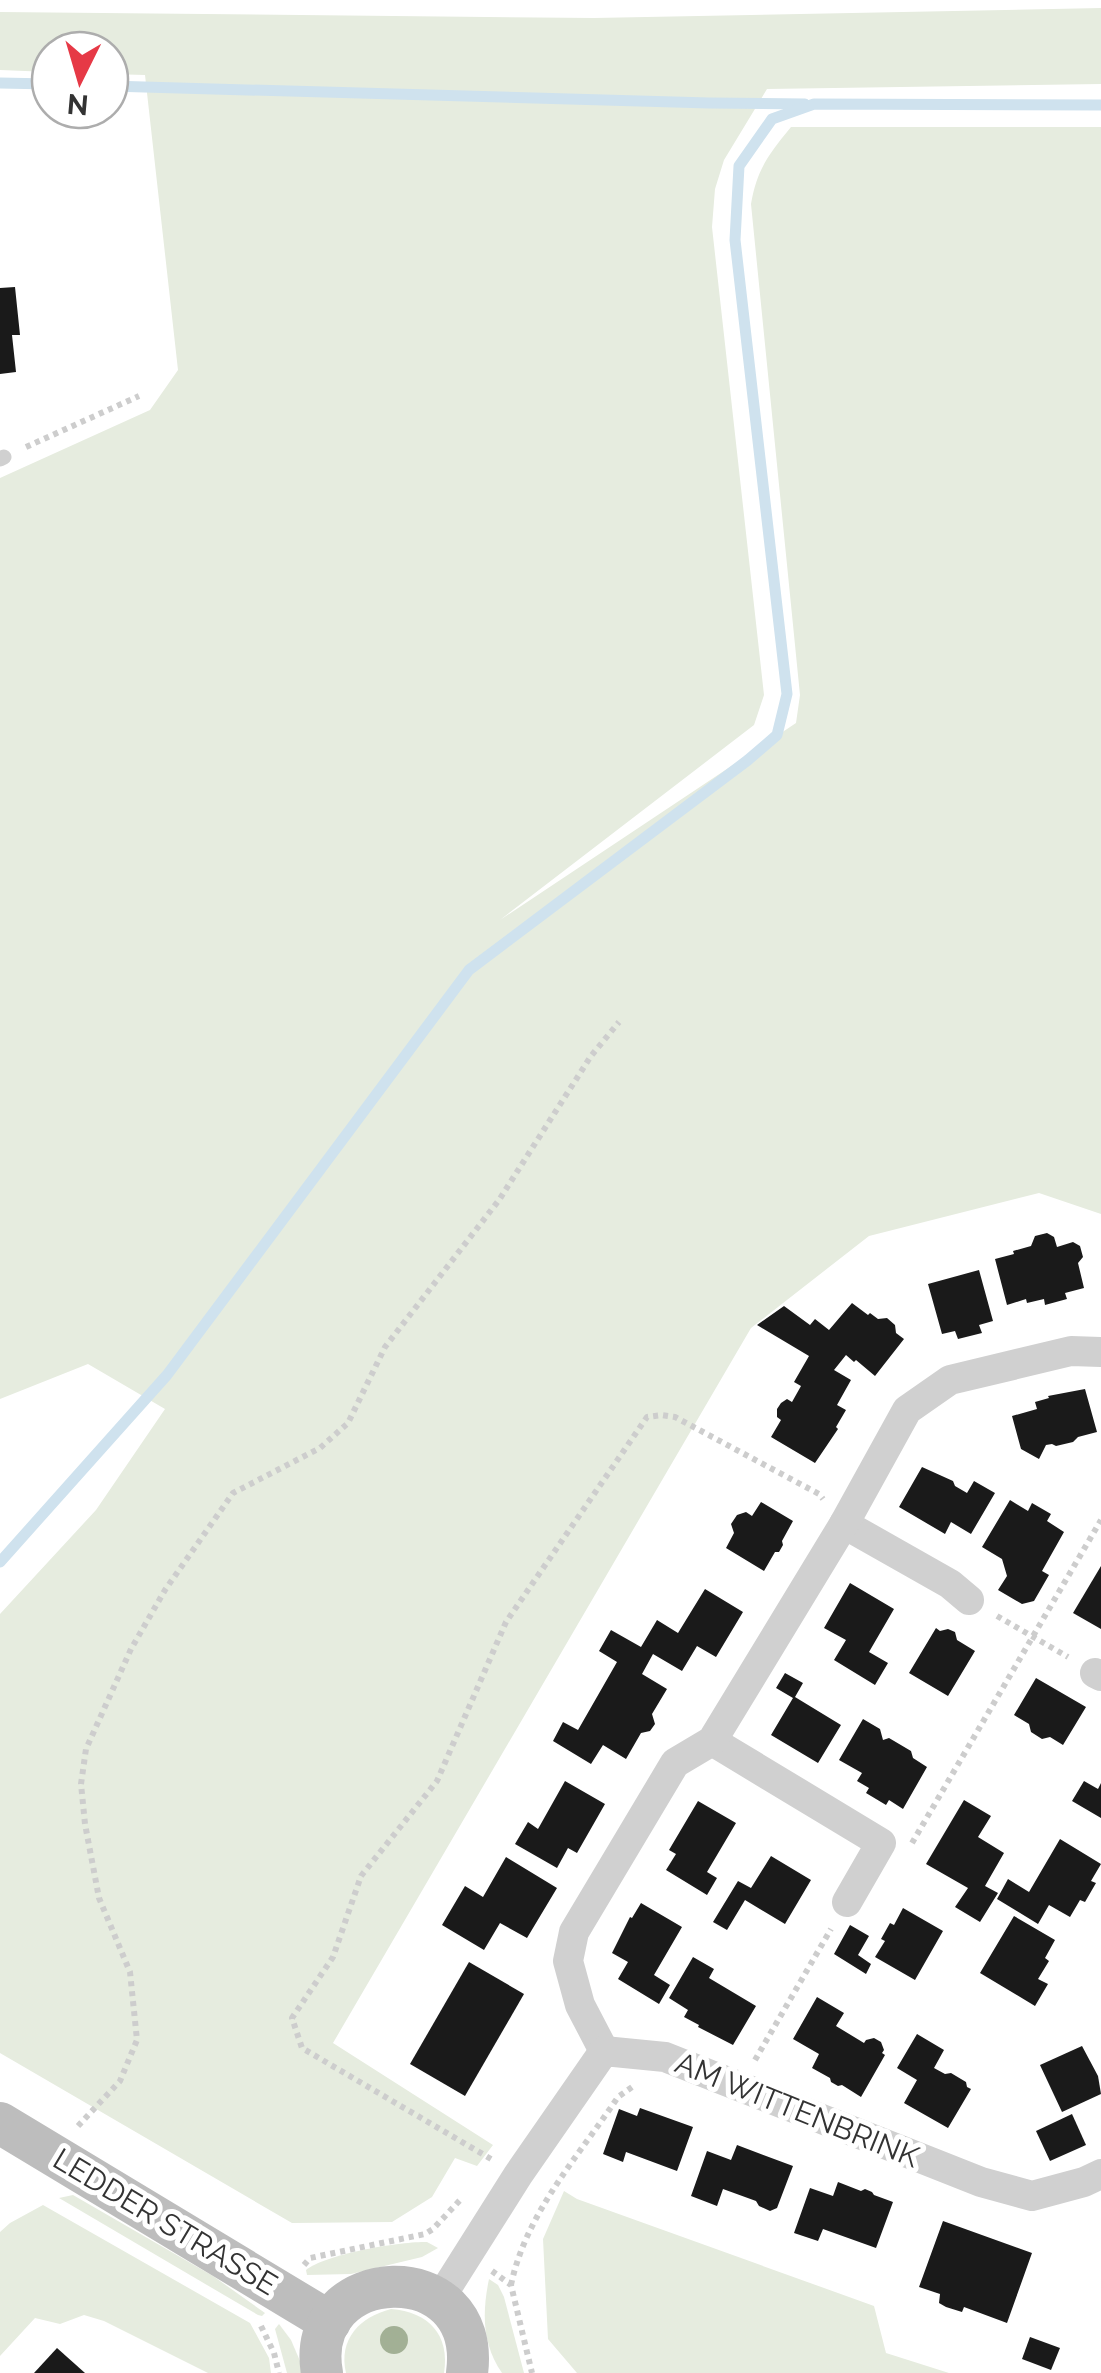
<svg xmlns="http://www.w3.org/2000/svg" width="1101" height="2373" font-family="Raleway,sans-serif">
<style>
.green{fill:#e6ecdf}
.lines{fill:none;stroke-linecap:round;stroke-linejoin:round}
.stream{stroke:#cfe2ee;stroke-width:11}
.building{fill:#1a1a1a}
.path{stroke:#cdcdcd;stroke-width:6;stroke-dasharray:5 5;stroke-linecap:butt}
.lane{stroke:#d0d0d0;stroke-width:15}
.street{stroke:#d0d0d0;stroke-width:30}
.secondary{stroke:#bdbdbd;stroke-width:42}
.tree{fill:#a2b095}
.labels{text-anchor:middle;stroke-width:10;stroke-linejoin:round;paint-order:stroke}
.street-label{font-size:30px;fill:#333;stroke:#fff}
</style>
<rect width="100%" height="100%" fill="#fff"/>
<!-- green -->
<g class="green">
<path d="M1101,8V84L767,89L724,160L715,189L712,227L764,695L754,725L500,920L796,723L800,695L751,204C757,169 769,154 791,127H1101V1214L1039,1193L869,1236L751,1328L333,2043L493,2145L477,2166L455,2158L432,2197L392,2222L292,2223L0,2053V1614L96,1510L165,1409L88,1364L0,1399V478L150,410L178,370L145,75L110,74V50H50V72L0,70V12L594,18Z"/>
<polygon points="564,2191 577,2199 874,2306 886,2353 949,2373 577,2373 548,2339 543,2239"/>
<polygon points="73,2195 213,2276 265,2313 262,2316 258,2315 59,2198"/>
<polygon points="43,2205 250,2323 269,2358 271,2373 208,2373 104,2321 84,2315 60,2324 35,2318 0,2356 0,2232 10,2223"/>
<path d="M427,2242L438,2248L422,2257L351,2274L307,2275L306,2270C325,2254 402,2241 427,2242Z"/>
<path d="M489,2279L498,2285L504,2297L524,2373H502C482,2344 482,2313 489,2279Z"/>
<path d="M391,2309C429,2312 450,2335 444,2373H346C338,2339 360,2317 391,2309Z"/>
<polygon points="279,2324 291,2340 303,2368 303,2373 287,2373 275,2329"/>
</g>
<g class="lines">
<!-- stream -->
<g class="stream">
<polyline points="0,83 50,84"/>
<polyline points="110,86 709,103 805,104"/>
<polyline points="0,1562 167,1375 469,970 748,760 777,735 787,694 735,240 739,166 772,119 814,104 1101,105"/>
</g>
</g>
<!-- building -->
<g class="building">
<polygon points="15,287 20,335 12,335 16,372 0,374 0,288"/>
<polygon points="1047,1233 1054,1237 1057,1247 1073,1242 1080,1246 1083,1257 1078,1263 1084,1288 1065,1293 1067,1299 1045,1305 1044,1299 1027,1303 1026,1299 1007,1305 995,1259 1014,1254 1013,1251 1031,1246 1035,1236"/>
<polygon points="979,1270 993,1321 979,1325 982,1333 958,1339 955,1331 942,1334 928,1284"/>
<polygon points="852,1303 868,1315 870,1313 878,1319 887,1318 895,1325 896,1333 904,1339 875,1376 856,1360 854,1362 846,1355 834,1370 851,1380 837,1405 846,1410 836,1427 838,1429 815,1463 771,1437 781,1420 777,1417 777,1409 781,1403 787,1399 792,1402 801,1386 794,1382 809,1356 757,1325 784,1306 810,1325 815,1319 829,1330"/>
<polygon points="1085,1389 1097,1432 1078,1437 1073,1442 1056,1446 1052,1444 1046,1445 1039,1459 1021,1449 1012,1416 1037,1409 1035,1402 1049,1398 1048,1396"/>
<polygon points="922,1467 953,1481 955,1486 967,1493 974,1481 995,1493 971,1534 951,1522 945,1534 899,1507"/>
<polygon points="1010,1500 1028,1511 1032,1503 1051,1514 1047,1521 1064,1532 1042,1571 1049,1575 1034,1601 1022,1604 998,1590 1007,1576 1002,1559 982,1547"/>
<polygon points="761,1502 793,1521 782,1541 783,1545 779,1552 775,1552 764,1571 726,1548 734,1533 731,1524 737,1515 746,1512 752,1516"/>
<polygon points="1101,1566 1101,1629 1073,1613"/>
<polygon points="850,1583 894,1609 869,1652 888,1663 875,1685 834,1660 846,1640 824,1628"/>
<polygon points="705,1589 743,1612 716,1657 697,1646 682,1671 653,1654 642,1674 667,1689 652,1714 655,1724 650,1731 641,1733 626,1759 603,1745 591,1764 553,1741 563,1722 578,1730 617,1662 599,1651 611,1630 641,1647 657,1620 678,1633"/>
<polygon points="936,1628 940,1631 948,1629 955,1632 957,1640 975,1651 948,1696 909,1673"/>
<polygon points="785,1673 803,1683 795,1697 841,1725 818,1763 771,1735 793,1698 776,1688"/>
<polygon points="1036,1678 1086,1707 1063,1745 1050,1737 1042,1739 1031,1732 1029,1724 1014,1715"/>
<polygon points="863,1719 880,1729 883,1740 889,1738 911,1751 913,1758 927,1767 903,1809 889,1800 886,1805 866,1793 869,1788 857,1781 862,1773 839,1760"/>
<polygon points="565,1781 605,1804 577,1853 568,1848 557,1868 515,1844 528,1822 538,1829"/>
<polygon points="1084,1781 1098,1789 1101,1783 1101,1818 1072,1801"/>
<polygon points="964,1800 991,1816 978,1837 1004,1853 985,1886 998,1893 980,1922 955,1907 968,1888 926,1864"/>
<polygon points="698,1801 736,1823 707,1872 717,1878 707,1895 666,1870 676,1854 669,1850"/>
<polygon points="1060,1839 1101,1864 1091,1881 1096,1883 1085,1902 1080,1900 1070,1917 1049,1905 1038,1924 997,1899 1008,1879 1029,1892"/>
<polygon points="771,1856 811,1880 785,1924 745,1900 727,1930 713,1922 738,1881 751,1888"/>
<polygon points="506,1857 557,1888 527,1938 500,1923 484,1950 442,1925 465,1886 483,1897"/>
<polygon points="641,1903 682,1927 654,1975 670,1985 659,2004 618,1979 628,1962 612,1953 630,1917 632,1918"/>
<polygon points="903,1908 943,1931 915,1980 875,1957 885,1941 881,1939 890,1923 894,1925"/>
<polygon points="1014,1916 1055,1940 1045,1958 1049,1961 1038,1979 1048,1984 1035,2006 980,1973"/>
<polygon points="850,1925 869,1936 858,1955 871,1964 866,1974 834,1954"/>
<polygon points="693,1957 714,1969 709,1978 756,2006 733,2045 698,2027 699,2025 684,2017 688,2010 669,1998"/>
<polygon points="469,1962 524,1994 465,2096 410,2064"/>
<polygon points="817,1997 844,2013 836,2026 864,2043 866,2040 874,2038 881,2042 884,2050 882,2053 885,2055 861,2097 842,2085 838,2086 831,2082 830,2078 812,2068 819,2054 793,2039"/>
<polygon points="917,2034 944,2050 934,2068 945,2074 951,2073 966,2082 967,2087 971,2089 948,2128 904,2103 917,2080 897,2068"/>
<polygon points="1082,2046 1098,2076 1101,2094 1062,2112 1040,2065"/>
<polygon points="640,2108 693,2127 677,2171 626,2152 623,2162 603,2154 619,2109 637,2116"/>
<polygon points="1072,2114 1086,2145 1050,2161 1036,2131"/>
<polygon points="737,2145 793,2166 777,2208 770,2211 759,2206 756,2201 723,2189 717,2206 691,2196 707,2151 731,2160"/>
<polygon points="838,2182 861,2191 865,2189 872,2192 874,2195 893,2202 876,2248 823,2229 818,2241 794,2233 810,2188 833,2196"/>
<polygon points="943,2221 1032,2253 1007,2323 964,2307 962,2312 946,2307 939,2303 940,2294 919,2287"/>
<polygon points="1030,2337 1060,2348 1051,2370 1022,2359"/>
<polygon points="57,2348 85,2373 34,2373"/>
</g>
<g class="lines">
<!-- path -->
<g class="path">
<polyline points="26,447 139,396"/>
<polyline points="997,1616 1068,1657"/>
<polyline points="912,1843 1101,1520"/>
<polyline points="755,2060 831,1929"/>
<polyline points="78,2126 120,2081 137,2040 130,1972 99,1898 85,1824 81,1784 86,1749 131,1649 165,1590 233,1493 320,1448 348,1423 385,1347 499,1200 591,1056 619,1022"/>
<polyline points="491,2159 302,2048 292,2018 333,1957 361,1876 437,1781 506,1622 647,1417 662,1415 675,1417 819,1494 823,1499"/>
<polyline points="304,2265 310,2258 425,2234 433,2229 461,2199"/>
<polyline points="492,2271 511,2285 532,2373"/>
<path d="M511,2285C526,2213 578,2157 618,2097L635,2085"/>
<polyline points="261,2326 274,2353 279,2373"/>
</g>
<!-- lane -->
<polyline class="lane" points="0,459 4,457"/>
<!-- street -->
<g class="street">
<polyline points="844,1524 950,1584 969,1600"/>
<polyline points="1095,1673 1101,1676"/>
<polyline points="712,1741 881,1843 847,1902"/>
<polyline points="604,2051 580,2005 568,1961 574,1932 675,1763 712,1741 844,1524 907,1410 950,1380 1071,1351 1101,1352"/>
<polyline points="439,2300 518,2175 604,2051 665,2057 981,2182 1032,2196 1084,2182 1101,2174"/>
</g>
<!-- secondary -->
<g class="secondary">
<polyline points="0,2123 330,2322"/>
<path d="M322,2373C302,2262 483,2254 467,2373"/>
</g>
</g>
<!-- trees -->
<circle class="tree" cx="394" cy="2340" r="14"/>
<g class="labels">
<!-- street labels -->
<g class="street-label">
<text transform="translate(797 2110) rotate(22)" y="10">AM WITTENBRINK</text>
<text transform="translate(165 2222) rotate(31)" y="10">LEDDER STRASSE</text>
</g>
</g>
<!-- north arrow -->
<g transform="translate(80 80) rotate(185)"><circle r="48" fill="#ffffff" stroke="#adadad" stroke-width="2.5"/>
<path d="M0-8L18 38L0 25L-18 38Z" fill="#e63946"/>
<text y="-15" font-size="28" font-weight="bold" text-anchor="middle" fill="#333333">N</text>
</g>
</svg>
